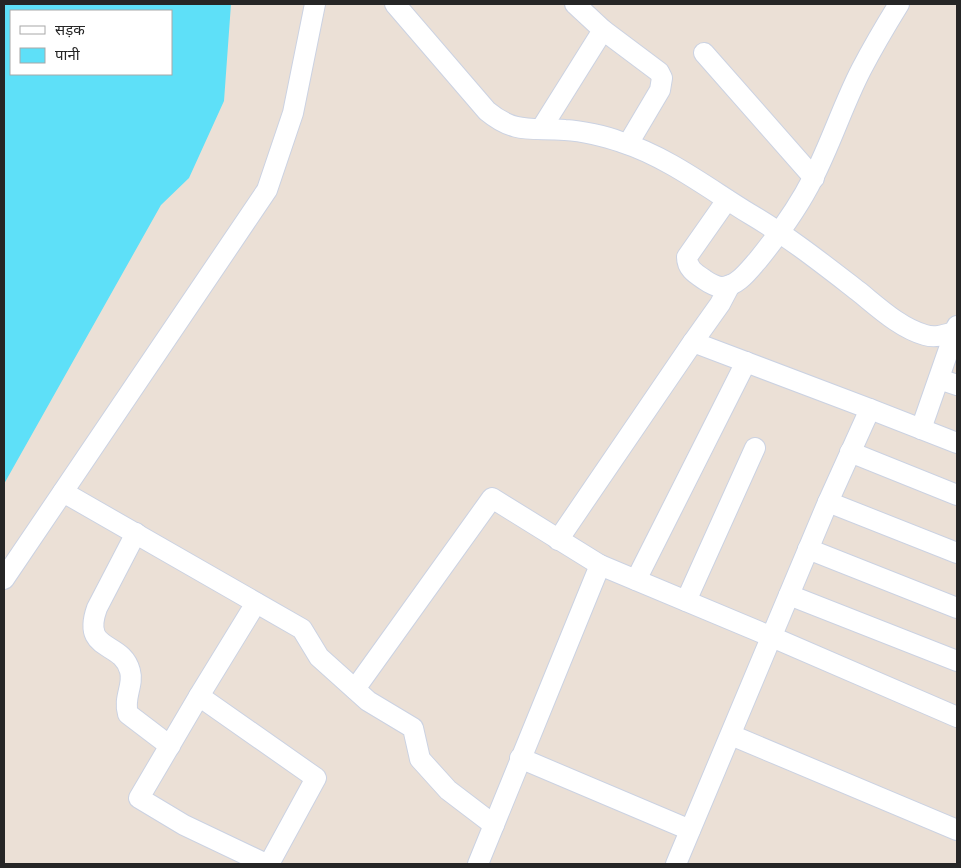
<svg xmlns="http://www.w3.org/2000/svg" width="961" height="868" font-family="Quicksand,'Noto Sans Devanagari',sans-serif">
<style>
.water{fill:#5ee0f8;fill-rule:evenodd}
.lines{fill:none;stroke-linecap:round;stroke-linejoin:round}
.street-casing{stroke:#cbd2e2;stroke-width:22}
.street{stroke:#fff;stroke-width:20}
</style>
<rect width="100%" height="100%" fill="#ebe0d6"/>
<!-- water -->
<path class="water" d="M4,4H231L224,101L189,178L161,205L4,484ZM11,11H171V74H11Z"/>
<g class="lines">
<!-- street casing -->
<g class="street-casing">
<g id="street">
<path d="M395,4L487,111C516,135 532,127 565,130C582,131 605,136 621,142C668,157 709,189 750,214C789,237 823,264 858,291C878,307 900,328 925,335C935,338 944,335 954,332"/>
<polyline points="575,4 603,30 659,72 662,78 660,90 628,144"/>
<polyline points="704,53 814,178"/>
<polyline points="541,129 603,30"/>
<path d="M727,200L687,257C687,269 696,274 705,280C709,283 717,287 722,287C737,287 749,270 758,260C779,234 798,208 813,178C831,143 843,105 861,70C873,47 886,25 899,4"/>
<polyline points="693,342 720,304 730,285"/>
<polyline points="939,379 957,385"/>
<polyline points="921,429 957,326"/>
<polyline points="850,452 957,495"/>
<polyline points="63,492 302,629 319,657 368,701 413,728 420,759 448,790 494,825"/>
<polyline points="828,502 957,553"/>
<path d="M136,533L97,608C81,653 122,640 130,671C134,685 123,698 128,714L170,746"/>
<polyline points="558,540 693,342 870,409"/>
<polyline points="808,549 957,608"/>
<polyline points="4,579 267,190 293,113 315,4"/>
<polyline points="636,580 746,362"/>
<polyline points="789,595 957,661"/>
<polyline points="686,601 755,448"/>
<polyline points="355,689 492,498 600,565"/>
<polyline points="199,696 256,603"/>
<polyline points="731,735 957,830"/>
<polyline points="520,758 690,830"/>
<polyline points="266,864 184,825 139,798 199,696 316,778 269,864"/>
<polyline points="478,864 600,565 772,637 957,717"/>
<polyline points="676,864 828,502 870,409 957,443"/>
</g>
</g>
<!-- street -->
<use href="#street" class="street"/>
</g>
<!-- border -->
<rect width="961" height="868" fill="none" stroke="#262626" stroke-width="10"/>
<!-- legend -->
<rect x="10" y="10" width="162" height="65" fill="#ffffff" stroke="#a8a8a8"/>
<rect x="20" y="26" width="25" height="8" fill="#ffffff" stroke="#a8a8a8"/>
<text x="55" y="35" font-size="15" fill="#262626">सड़क</text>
<rect x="20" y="48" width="25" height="15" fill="#5ee0f8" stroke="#a8a8a8"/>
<text x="55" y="60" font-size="15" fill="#262626">पानी</text>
</svg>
